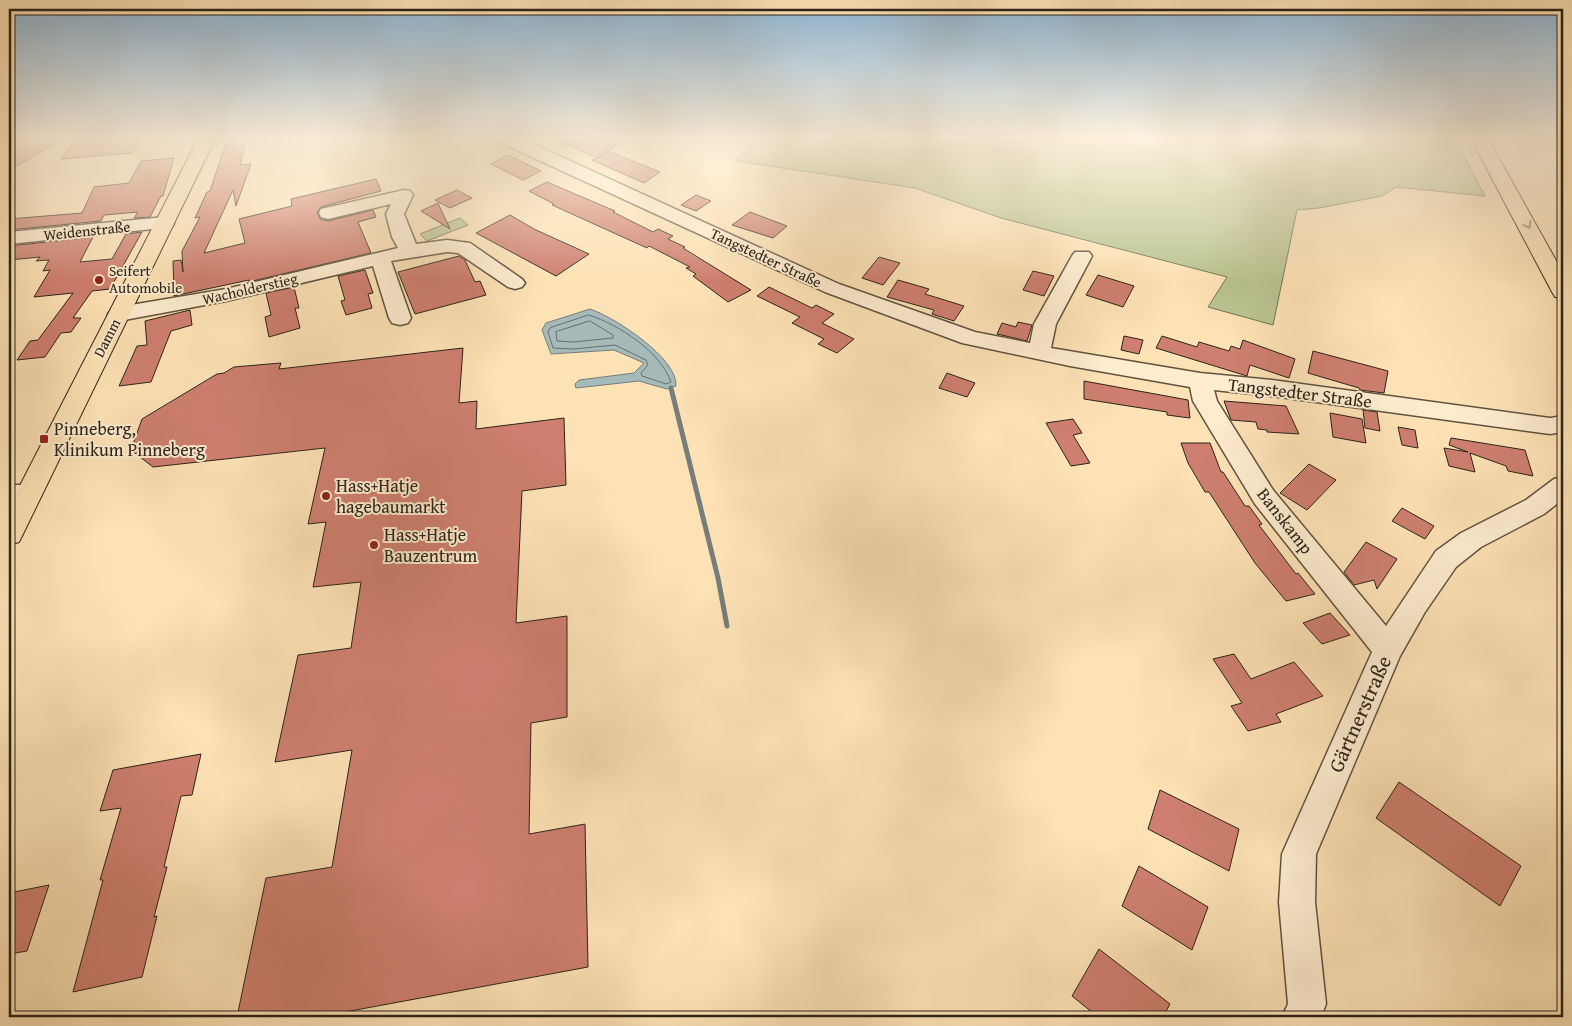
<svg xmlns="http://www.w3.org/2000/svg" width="1572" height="1026" font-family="'Gentium Book Plus',serif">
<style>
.green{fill:#bac491;stroke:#737456}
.water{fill:#a6baba;stroke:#757e7a}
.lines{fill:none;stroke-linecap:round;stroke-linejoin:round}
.shore{stroke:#696e6a;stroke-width:1}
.stream{stroke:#757e7a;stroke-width:5}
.building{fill:#ce7f6f;stroke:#2c231a}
.minor-casing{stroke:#605341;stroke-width:3}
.major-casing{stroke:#2c231a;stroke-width:2}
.highway-casing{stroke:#2c231a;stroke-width:2}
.minor{fill:#feeccf;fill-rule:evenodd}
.major{fill:#fde2b5;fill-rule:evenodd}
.highway{fill:#fde2b5;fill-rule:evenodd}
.oneway{stroke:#948268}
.poi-dot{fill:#8f2418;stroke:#feeccf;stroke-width:2}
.labels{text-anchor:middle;stroke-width:4;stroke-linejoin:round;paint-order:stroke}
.far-street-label{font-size:15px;fill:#2c231a;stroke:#feeccf}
.far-poi-label{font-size:15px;fill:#2c231a;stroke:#feeccf;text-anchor:start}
.street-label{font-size:18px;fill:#2c231a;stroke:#feeccf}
.poi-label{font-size:18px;fill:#2c231a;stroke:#feeccf;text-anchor:start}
.near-street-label{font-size:21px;fill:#2c231a;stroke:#feeccf}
</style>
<rect width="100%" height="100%" fill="#fde2b5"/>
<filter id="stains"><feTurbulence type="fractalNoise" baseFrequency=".004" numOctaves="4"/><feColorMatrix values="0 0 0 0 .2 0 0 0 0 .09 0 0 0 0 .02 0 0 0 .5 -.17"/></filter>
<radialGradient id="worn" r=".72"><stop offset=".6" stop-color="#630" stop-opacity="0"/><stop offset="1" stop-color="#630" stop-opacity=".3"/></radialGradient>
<!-- green -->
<g class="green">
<polygon points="756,137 1454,137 1485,196 1396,187 1382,196 1319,208 1297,210 1273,325 1208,307 1227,277 1001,218 915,188 736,161"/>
<polygon points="460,218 468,225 427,241 420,234"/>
</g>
<!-- water -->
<path class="water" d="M590,309C614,317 678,358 676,386L667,389L639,381L576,388L575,384L579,380L634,373L644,363L614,350L551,354L542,330L546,323Z"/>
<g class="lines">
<!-- shore -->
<g class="shore">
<path d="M589,315C619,325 660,351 671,382L666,384L642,376L641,373L648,365L646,360L615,345L573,349L553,348L548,332L550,328Z"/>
<polygon points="590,321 613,335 613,338 573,342 557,341 556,332"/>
</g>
<!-- stream -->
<polyline class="stream" points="671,388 718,578 727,626"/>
</g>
<!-- building -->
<g class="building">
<polygon points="9,137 66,137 17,166 9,164"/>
<polygon points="76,137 142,137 132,153 61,159"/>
<polygon points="228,137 246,137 240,165 251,164 236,206 233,190 204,253 245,243 239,219 292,206 291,199 376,179 381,191 321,207 317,212 320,219 328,221 373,210 376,217 358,222 371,253 249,282 249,280 174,296 173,261 181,260 183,272 182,251 200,217 195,218 207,192 210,191"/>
<polygon points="548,137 628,137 597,158 608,151 660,172 644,183 592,160 597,158"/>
<polygon points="508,155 541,171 523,180 491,164"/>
<polygon points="174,158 163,196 161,196 150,217 134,218 138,212 104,215 101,221 9,230 9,219 82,213 94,187 129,183 141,161"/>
<polygon points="547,182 615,211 613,212 653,232 658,229 673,236 668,239 685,247 683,248 751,290 728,302 693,276 696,274 686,268 690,267 649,246 647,248 552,205 554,204 529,191"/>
<polygon points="457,190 472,198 450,208 435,200"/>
<polygon points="696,195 711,201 696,211 681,205"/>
<polygon points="438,203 450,229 421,211"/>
<polygon points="750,212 787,226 773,238 732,225"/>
<polygon points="510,215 534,229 589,254 556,276 476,233"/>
<polygon points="142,232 110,289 92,291 73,318 81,318 71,332 61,333 45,357 17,360 30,341 38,340 73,293 34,297 50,270 43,271 49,260 36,261 40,257 9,260 9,246 93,237 80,262 112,259 126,234"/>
<polygon points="459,256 465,260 475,282 480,281 486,295 415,314 398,272"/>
<polygon points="879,257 900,263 883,285 862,278"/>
<polygon points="365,270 373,293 368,294 372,308 346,315 341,301 345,300 338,276"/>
<polygon points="1033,271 1054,276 1044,296 1023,290"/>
<polygon points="1098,275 1134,286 1123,307 1086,295"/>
<polygon points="898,280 929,289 925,294 964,306 954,321 932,314 934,310 887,297"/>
<polygon points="294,287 299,308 295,308 300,328 269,337 265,317 271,315 266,293"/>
<polygon points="769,287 812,308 816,305 834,314 822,323 854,339 837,353 818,344 824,339 792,323 800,317 757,296"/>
<polygon points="190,310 192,325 171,331 151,382 119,386 137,346 147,345 145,321"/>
<polygon points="1018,322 1032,325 1027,341 997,334 1002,323 1016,327"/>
<polygon points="1124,336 1143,340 1139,354 1121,350"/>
<polygon points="1162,336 1197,347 1199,342 1229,351 1231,346 1240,349 1243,340 1295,359 1289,378 1250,365 1247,376 1156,348"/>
<polygon points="463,348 459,403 477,401 476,429 564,418 566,485 522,491 516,623 567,616 567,717 531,723 529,834 585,824 588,967 318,1017 237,1017 266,878 332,867 352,750 275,762 298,655 351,648 361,582 313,587 326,522 308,524 325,448 153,467 131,450 142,419 217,374 224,373 234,367 281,363 279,369"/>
<polygon points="1313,351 1388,371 1384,393 1360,390 1359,388 1308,373"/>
<polygon points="947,373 975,383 967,397 939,388"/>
<polygon points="1084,381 1188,400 1190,418 1167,415 1167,412 1084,399"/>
<polygon points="1224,401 1286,406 1299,434 1267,432 1267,430 1258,429 1256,422 1231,420"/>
<polygon points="1363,410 1377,412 1380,431 1365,428"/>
<polygon points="1330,413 1362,419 1366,443 1333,437"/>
<polygon points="1073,419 1082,433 1073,435 1090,463 1071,466 1046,423"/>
<polygon points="1398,427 1415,430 1418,448 1402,445"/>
<polygon points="1451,438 1525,450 1533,476 1508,471 1506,466 1470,453 1475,472 1449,466 1444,448 1468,452 1449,445"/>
<polygon points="1181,443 1210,443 1221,472 1223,472 1245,506 1249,506 1262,524 1259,525 1296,574 1298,573 1315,594 1286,601 1255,563 1209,492 1205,492 1188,463"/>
<polygon points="1309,464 1336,480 1307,510 1280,493"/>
<polygon points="1402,508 1434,526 1425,539 1392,521"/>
<polygon points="1366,542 1397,559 1377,589 1374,580 1354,585 1344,572"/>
<polygon points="1330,613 1350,635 1322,644 1303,623"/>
<polygon points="1234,654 1251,679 1294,662 1323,696 1276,714 1281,722 1248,731 1231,706 1242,703 1213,659"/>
<polygon points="201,754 192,795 181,796 164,867 167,867 154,917 157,916 142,977 73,992 103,880 100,880 121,808 100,811 113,770"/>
<polygon points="1399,782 1521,866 1500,906 1376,818"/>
<polygon points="1160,790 1239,829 1229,871 1148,829"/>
<polygon points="1139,866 1208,907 1192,950 1122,906"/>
<polygon points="49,885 27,951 9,954 9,893"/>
<polygon points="1099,949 1170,1004 1163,1017 1098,1017 1072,996"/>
</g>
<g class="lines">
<!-- minor casing -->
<g class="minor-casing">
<g id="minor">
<polygon points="495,137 518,137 839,284 975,332 1030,343 1034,324 1072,256 1075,252 1089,252 1092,256 1056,324 1051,348 1200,373 1272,380 1550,418 1563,416 1563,432 1550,434 1272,396 1214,390 1217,401 1273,490 1386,626 1436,551 1461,533 1526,500 1554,479 1563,477 1563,499 1544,514 1481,547 1456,567 1425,612 1400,656 1316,854 1315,902 1326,1004 1321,1017 1282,1017 1288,1004 1279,902 1282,854 1372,652 1255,504 1193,401 1190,387 1070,366 962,343 825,292 497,141"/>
<polygon points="404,190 410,191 413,195 404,214 416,244 447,240 470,243 522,279 525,283 522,287 515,289 508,287 458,253 447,252 391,261 411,318 408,323 400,325 392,323 389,318 373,266 226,301 119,321 112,319 108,314 112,309 119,307 226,289 398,248 392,237 386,214 391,204 328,219 321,217 319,213 321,209"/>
<polygon points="165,217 172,219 174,223 172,227 9,244 9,232"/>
<polygon points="9,485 28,485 37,488 41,495 37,502 28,505 9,505"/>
</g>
</g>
<!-- major casing -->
<g class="major-casing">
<polygon id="major" points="199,137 216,137 23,534 19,542 9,545 9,507"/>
</g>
<!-- highway casing -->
<g class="highway-casing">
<polygon id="highway" points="1470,137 1487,137 1563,273 1563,298 1555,297 1552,292"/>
</g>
<!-- minor -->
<use href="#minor" class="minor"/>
<!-- major -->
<use href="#major" class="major"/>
<!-- highway -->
<use href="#highway" class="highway"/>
</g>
<!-- one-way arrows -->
<defs><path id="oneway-chevron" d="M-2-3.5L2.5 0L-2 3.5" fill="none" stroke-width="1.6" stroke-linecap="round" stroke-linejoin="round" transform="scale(1.25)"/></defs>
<use class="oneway" href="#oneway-chevron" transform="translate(1528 225) rotate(61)"/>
<!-- sky -->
<linearGradient id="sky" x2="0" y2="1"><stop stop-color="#8db6d6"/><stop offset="0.49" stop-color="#fef2de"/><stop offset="1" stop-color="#fef2de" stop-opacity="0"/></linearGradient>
<rect width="1572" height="281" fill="url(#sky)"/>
<!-- markers -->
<g class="poi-dot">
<circle cx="99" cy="280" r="5"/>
<rect x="39" y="434" width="10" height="10" rx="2.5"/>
<circle cx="326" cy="496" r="5"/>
<circle cx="374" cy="545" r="5"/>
</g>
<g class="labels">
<!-- far-street labels -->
<g class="far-street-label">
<text transform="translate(87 231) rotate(-6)" y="5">Weidenstraße</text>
<text transform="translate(766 258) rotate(25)" y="5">Tangstedter Straße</text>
<text transform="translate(250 289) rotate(-13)" y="5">Wacholderstieg</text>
<text transform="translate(107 338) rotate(-63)" y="5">Damm</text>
</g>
<!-- far-poi labels -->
<g class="far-poi-label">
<text x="109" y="276">Seifert<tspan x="109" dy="17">Automobile</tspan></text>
</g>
<!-- street labels -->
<g class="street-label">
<text transform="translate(1300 393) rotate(7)" y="6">Tangstedter Straße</text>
<text transform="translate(1285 521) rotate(52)" y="6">Banskamp</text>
</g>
<!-- poi labels -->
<g class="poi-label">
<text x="54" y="435">Pinneberg,<tspan x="54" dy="21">Klinikum Pinneberg</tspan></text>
<text x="336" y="492">Hass+Hatje<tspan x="336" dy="21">hagebaumarkt</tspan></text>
<text x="384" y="541">Hass+Hatje<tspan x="384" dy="21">Bauzentrum</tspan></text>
</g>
<!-- near-street labels -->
<g class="near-street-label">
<text transform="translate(1360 714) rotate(-66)" y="7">Gärtnerstraße</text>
</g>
</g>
<!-- margin -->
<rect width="1572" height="1026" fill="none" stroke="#fde2b5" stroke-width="30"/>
<rect x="10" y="10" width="1552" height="1006" fill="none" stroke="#2c231a" stroke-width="2.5"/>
<rect x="15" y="15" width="1542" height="996" fill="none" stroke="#2c231a"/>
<rect width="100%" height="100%" filter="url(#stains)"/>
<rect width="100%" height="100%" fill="url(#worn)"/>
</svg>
